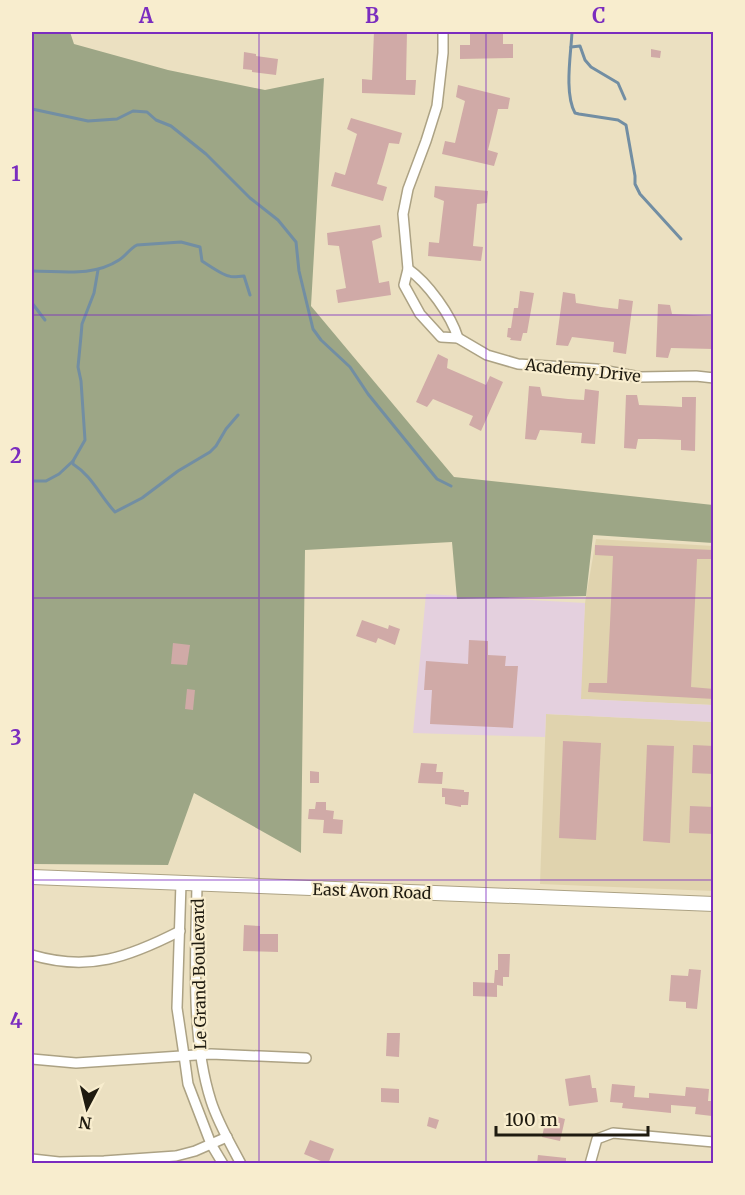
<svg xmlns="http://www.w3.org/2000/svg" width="745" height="1195" font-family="Merriweather,serif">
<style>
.built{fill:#e0d3ae}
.industrial{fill:#e4d0de}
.forest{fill:#9da686}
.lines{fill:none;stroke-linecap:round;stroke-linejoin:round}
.stream{stroke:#728ea3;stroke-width:3}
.building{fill:#d0aaa7}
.minor-casing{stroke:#aca284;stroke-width:12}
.secondary-casing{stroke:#aca284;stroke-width:16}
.minor{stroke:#fff;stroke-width:9}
.secondary{stroke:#fff;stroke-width:14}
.grid{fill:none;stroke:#7b2cbf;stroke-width:1.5;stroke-opacity:0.55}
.labels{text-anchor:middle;stroke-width:4.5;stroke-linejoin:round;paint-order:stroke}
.street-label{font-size:16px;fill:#1f1b10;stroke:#f8edce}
.neatline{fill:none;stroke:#7b2cbf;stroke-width:2}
.grid-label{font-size:20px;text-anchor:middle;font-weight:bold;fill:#7b2cbf}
</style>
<rect width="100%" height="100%" fill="#ebe0c1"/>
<!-- built -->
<g class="built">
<polygon points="596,539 713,546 713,705 580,699 585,603"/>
<polygon points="546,714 713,722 713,891 540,884"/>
</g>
<!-- industrial -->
<polygon class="industrial" points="426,594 585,603 581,699 713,705 713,722 546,714 545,737 413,733"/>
<!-- forest -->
<polygon class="forest" points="32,32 70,32 74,44 168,70 265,90 324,78 311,306 454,477 713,505 713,543 593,535 586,596 457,599 452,542 305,550 301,853 194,793 168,865 32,864"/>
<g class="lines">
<!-- stream -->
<g class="stream">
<path d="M572,32C571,54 564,93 575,113L579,114L618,120L626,125L635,176V184L640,194L681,239"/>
<polyline points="571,47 580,46 585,60 591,67 618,83 625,99"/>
<polyline points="32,109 88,121 117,119 133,111 147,112 156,120 171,126 206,154 250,198 278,220 296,242 299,271 313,329 321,340 350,367 368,394 437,479 451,486"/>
<path d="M32,271C62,271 93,277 119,260C126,256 129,249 137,245L181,242L200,247L202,261C205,263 225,276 229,276C233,278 239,276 244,276L250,295"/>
<polyline points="32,303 45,320"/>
<path d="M73,461V464C92,476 100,496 115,512L142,498L178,471L210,452L216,446L226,429L238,415"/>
<polyline points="32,481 46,481 59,474 73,461 85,440 81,381 78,367 81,336 82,324 94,293 98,270"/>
</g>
</g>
<!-- building -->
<g class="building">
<polygon points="374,32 407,32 406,80 416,80 415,95 362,93 362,79 372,80"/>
<polygon points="470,32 503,32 503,44 513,44 513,58 460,59 460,45 470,45"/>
<polygon points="651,49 661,51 660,58 651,57"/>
<polygon points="244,52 256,54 256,56 278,59 276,75 252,72 252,70 243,69"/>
<polygon points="458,85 510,98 508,109 498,109 492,134 488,150 498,153 494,166 442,154 445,141 455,143 465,101 456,97"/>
<polygon points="351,118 402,133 399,144 389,143 384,161 377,184 387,187 383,201 331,186 335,172 345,175 357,134 347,129"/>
<polygon points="435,186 488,191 487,203 477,204 473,246 483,247 481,261 428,256 429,242 439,243 442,217 444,201 434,197"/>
<polygon points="380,225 382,237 372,241 379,283 389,281 391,295 338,303 336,290 346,288 339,246 328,245 327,233"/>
<polygon points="520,291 534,293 527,333 523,333 521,341 510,340 511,338 507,337 508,328 511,328 514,308 518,308"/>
<polygon points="563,292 575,294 576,303 601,307 618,309 619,299 633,301 626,354 613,352 614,342 572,337 568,346 556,345"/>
<polygon points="658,304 670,305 672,314 714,316 714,349 671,348 668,358 656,357"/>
<polygon points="438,354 448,359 447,368 486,385 490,376 503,382 481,431 469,425 473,416 433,399 427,407 416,402"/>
<polygon points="529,386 540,387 542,396 568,399 584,400 585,389 599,391 595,444 581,443 582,433 556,431 540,430 536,440 525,439"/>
<polygon points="626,395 637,395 639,405 665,406 682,407 682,397 696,397 695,451 681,450 681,440 655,439 638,439 636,449 624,448"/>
<polygon points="595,545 714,550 714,559 697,559 691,687 714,689 714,699 588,692 589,683 607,683 610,624 613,556 595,555"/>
<polygon points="362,620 388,629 389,625 400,629 395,645 378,638 376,643 356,636"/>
<polygon points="469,640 488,641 488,655 506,656 505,666 518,666 513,728 430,724 432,690 424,690 426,661 468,664"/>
<polygon points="173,643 190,645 187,665 171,664"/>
<polygon points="187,689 195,690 193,710 185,709"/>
<polygon points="563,741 601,743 596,840 559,838"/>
<polygon points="647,745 674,746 670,843 643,841"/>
<polygon points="693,745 714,746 714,774 692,773"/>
<polygon points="421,763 437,764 436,772 443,772 442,784 418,783"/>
<polygon points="310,771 319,772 319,783 310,783"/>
<polygon points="442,788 464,790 464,792 469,792 468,805 461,805 461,807 445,804 445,797 442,797"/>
<polygon points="316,802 326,802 326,810 334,811 333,819 343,820 342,834 323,833 324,820 308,819 309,809 315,809"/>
<polygon points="690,806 714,807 714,834 689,833"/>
<polygon points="244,925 260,926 260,934 278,934 278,952 243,951"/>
<polygon points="498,954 510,954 509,977 503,977 503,986 497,985 497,997 473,996 473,982 494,983 495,970 498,970"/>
<polygon points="689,969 701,970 697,1009 686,1008 686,1002 669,1001 671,975 688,976"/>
<polygon points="387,1033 400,1033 399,1057 386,1056"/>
<polygon points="590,1075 592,1088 596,1088 598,1102 569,1106 565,1079"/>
<polygon points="612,1084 635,1086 634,1097 649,1098 649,1093 685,1096 686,1087 709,1089 708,1101 713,1101 712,1116 695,1114 696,1107 671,1105 671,1113 622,1108 623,1103 610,1102"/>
<polygon points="381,1088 399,1089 399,1103 381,1102"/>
<polygon points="547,1114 565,1119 560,1141 542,1137"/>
<polygon points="429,1117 439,1120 436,1129 427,1126"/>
<polygon points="310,1140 334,1149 328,1164 304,1154"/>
<polygon points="538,1155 566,1158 566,1164 537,1164"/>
</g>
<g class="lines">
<!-- minor casing -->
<g class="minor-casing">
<g id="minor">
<polyline points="443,32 443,53 437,106 426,141 408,189 403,214 408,269 404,285 420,314 441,337 458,338 487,355 518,364 596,369 640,377 696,376 714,378"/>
<path d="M408,269C428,283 451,315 458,338"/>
<polyline points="181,883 177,1008 184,1055 188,1084 211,1144 223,1164"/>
<path d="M197,884C196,953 190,1035 211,1101C218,1123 230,1143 241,1164"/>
<path d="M32,955C89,972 129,957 180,931"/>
<polyline points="32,1059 76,1063 211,1054 306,1058"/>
<polyline points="32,1159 59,1162 104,1161 176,1156 195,1151 227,1137"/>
<polyline points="590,1164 597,1139 613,1133 714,1142"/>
</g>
</g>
<!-- secondary casing -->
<g class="secondary-casing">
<polyline id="secondary" points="32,877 714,904"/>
</g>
<!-- minor -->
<use href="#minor" class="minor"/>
<!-- secondary -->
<use href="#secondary" class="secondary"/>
</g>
<!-- grid -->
<path class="grid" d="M259,32V1164M486,32V1164M32,315H714M32,598H714M32,880H714"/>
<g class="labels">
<!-- street labels -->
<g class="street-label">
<text transform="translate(583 370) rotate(6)" y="6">Academy Drive</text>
<text transform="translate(372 891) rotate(2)" y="6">East Avon Road</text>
<text transform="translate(199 974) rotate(-91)" y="6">Le Grand Boulevard</text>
</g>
</g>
<!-- border -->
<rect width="745" height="1195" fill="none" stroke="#f8edce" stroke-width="66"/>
<!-- north arrow -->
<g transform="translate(87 1108) rotate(187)" stroke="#f8edce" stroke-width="4.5" paint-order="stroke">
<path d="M0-4.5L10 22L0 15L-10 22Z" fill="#1f1b10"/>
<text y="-9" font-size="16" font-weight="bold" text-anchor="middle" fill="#1f1b10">N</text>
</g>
<!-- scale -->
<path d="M496 1126v9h152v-9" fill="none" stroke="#1f1b10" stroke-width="3"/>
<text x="505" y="1126" font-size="18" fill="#1f1b10" stroke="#f8edce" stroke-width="4.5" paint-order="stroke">100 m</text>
<rect x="33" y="33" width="679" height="1129" class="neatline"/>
<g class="grid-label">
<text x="146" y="23">A</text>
<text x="372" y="23">B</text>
<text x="599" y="23">C</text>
<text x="16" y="181">1</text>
<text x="16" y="463">2</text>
<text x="16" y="745">3</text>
<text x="16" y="1028">4</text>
</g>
</svg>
